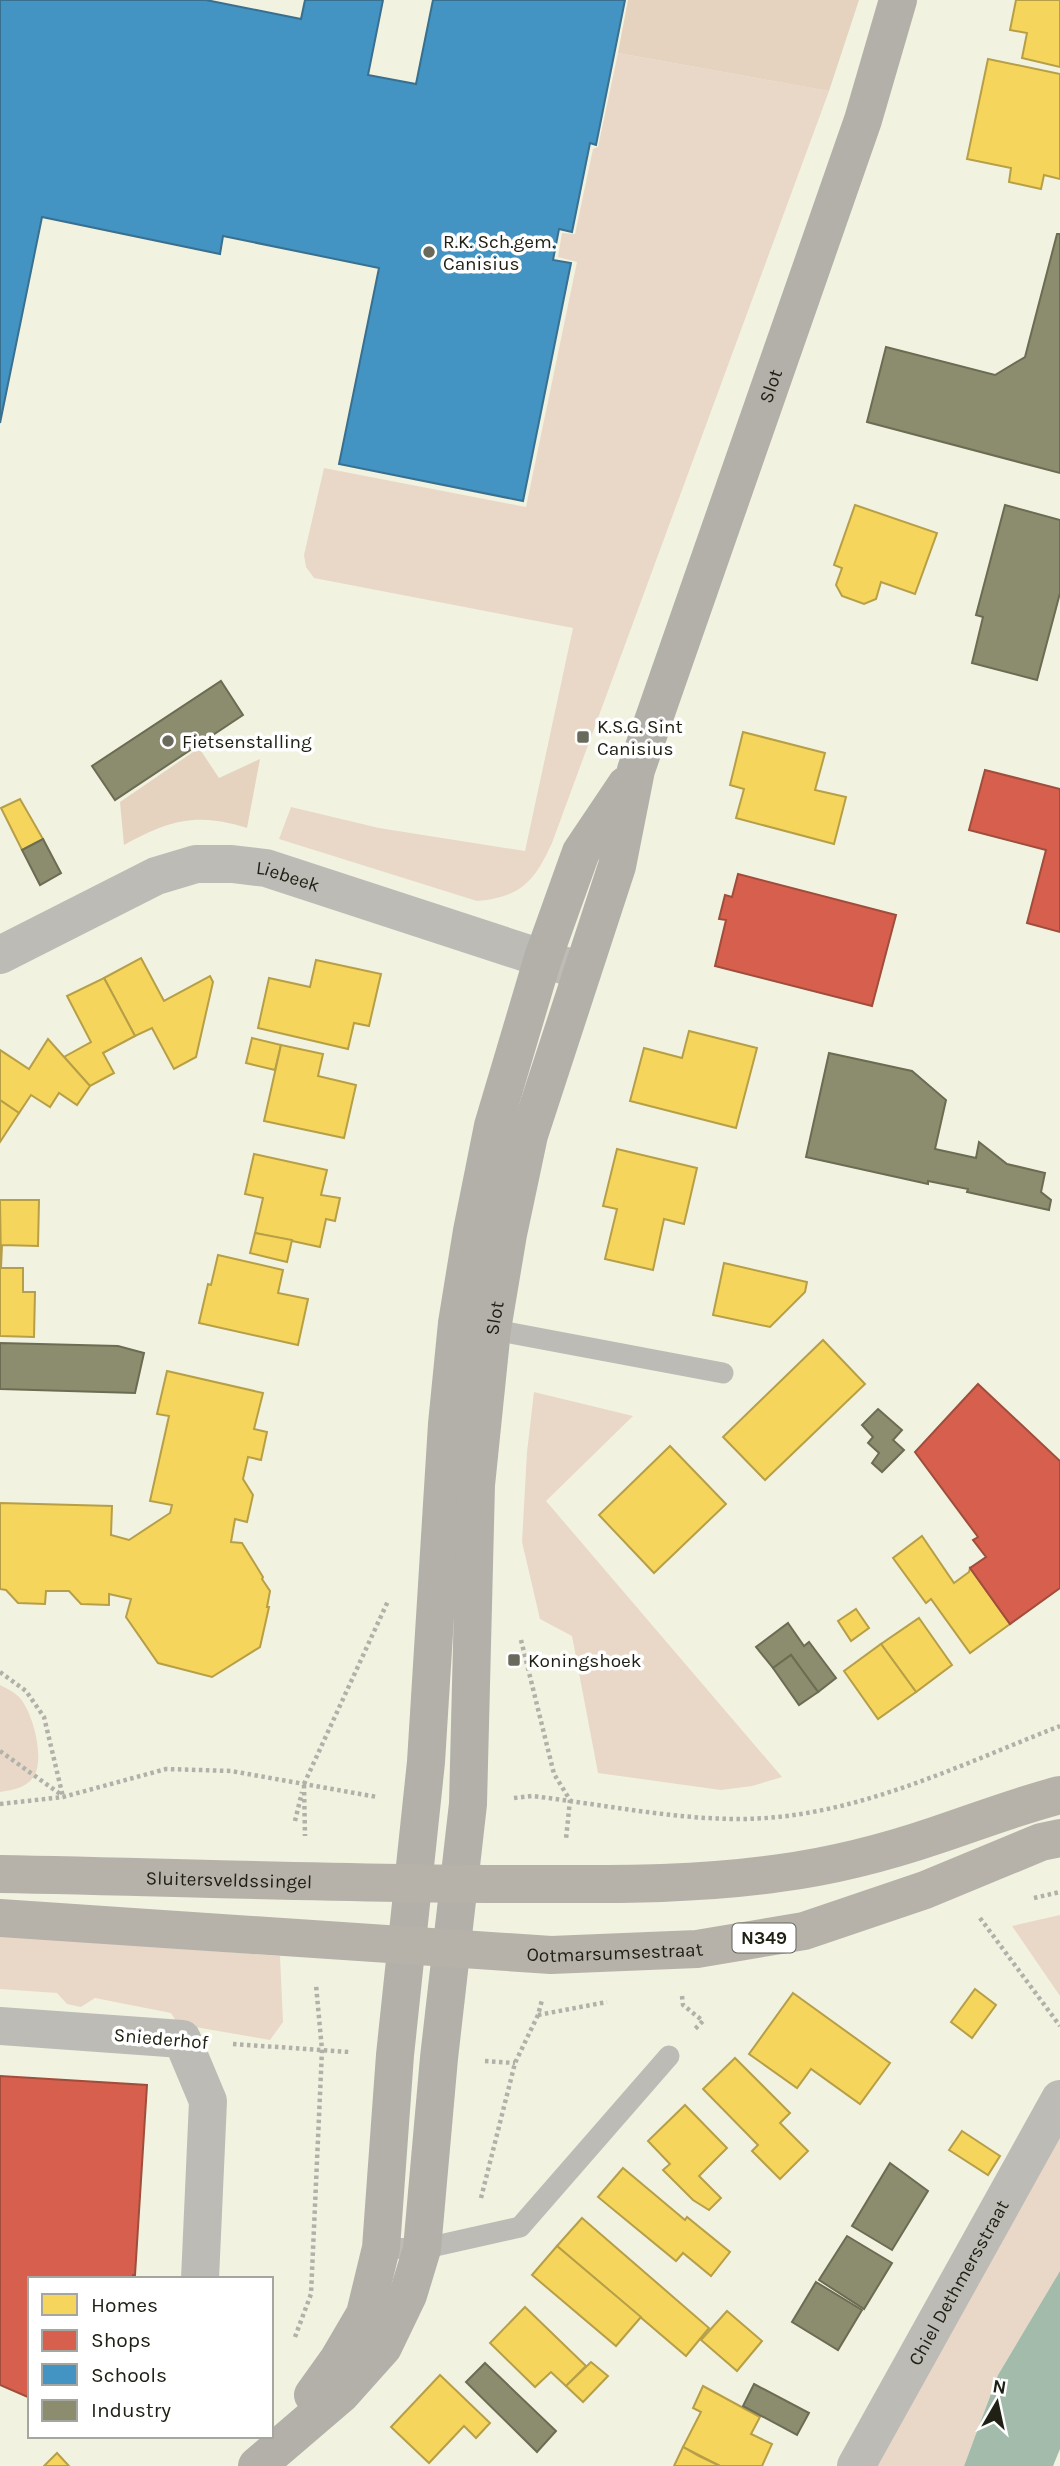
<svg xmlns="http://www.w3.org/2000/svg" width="1060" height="2466" font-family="Karla,sans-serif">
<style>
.green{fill:#e9d8c8}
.forest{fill:#e5d2bf}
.water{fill:#a2bbaa}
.homes{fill:#f6d55c;stroke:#b69f47;stroke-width:2}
.shops{fill:#d6604d;stroke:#a04d3c;stroke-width:2}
.schools{fill:#4393c3;stroke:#39708f;stroke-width:2}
.industry{fill:#8c8c6e;stroke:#6c6c53;stroke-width:2}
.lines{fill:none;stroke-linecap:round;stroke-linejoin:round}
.path{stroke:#b1b1a9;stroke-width:4.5;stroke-dasharray:3.5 3.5;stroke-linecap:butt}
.lane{stroke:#bdbbb5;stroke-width:21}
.street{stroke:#bdbbb5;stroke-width:38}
.secondary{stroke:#b2b0a9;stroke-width:38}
.primary{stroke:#b6b2aa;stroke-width:38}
.poi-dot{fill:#6a6a5c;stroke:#fff;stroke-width:2.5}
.labels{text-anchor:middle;stroke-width:7;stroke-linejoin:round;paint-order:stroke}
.shield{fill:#fff;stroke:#64635b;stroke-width:2}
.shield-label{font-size:18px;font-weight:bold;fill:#212015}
.poi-label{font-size:19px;fill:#212015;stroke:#fff;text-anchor:start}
.street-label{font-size:19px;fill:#212015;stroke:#fff}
</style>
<rect width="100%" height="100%" fill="#f2f2e1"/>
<!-- green -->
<g class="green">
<path d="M618,53L829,91L552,843C534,882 521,897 477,901L279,839L291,807L379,828L525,851L573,628L314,578L306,567L304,555L324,468L526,507L577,262L558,257L562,233L575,234L593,149L598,147Z"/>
<polygon points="534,1392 633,1416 546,1501 782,1777 752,1786 721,1790 598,1773 572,1636 540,1619 522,1542 527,1452"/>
<path d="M0,1685C6,1688 14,1692 19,1697C33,1712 45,1758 34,1776C27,1788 12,1790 0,1792Z"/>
<polygon points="1060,1915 1060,1996 1012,1926"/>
<polygon points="0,1935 280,1956 283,2022 270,2040 178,2024 171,2013 95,1998 81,2007 67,2004 57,1993 0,1989"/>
<polygon points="1060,2122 1060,2271 998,2375 964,2466 869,2466"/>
</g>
<!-- forest -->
<g class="forest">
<polygon points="628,0 859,0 829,91 618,53"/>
<path d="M199,748L219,778L260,759L247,828C197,812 169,820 124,845L120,802Z"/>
</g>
<!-- water -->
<polygon class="water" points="1060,2271 1060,2449 1053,2466 964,2466 998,2375"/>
<!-- homes -->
<g class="homes">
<polygon points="1016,0 1060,0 1060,67 1022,58 1027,33 1010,30"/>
<polygon points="988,59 1060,74 1060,179 1044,175 1041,189 1009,182 1011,168 967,159"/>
<polygon points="855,505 937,533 915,594 881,582 876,599 864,604 842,596 836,585 842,568 834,565"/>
<polygon points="743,732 825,753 815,790 846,797 834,844 736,818 744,789 730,785"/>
<polygon points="20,799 43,839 22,850 1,808"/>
<polygon points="141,958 164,1001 210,976 213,982 196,1057 174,1069 152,1028 135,1036 104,978"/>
<polygon points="316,960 381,974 369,1026 354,1023 348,1049 258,1028 269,978 310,987"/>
<polygon points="104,978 135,1036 103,1053 114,1073 90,1086 64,1057 91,1042 67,996"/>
<polygon points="689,1031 757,1048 736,1128 630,1101 644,1048 682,1058"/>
<polygon points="252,1038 281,1045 275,1070 246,1063"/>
<polygon points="48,1039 90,1086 77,1105 59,1093 50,1107 31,1095 19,1113 0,1100 0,1050 29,1069"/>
<polygon points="281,1045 323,1054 318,1076 356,1085 344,1138 264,1121"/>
<polygon points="0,1100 19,1113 0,1142"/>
<polygon points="617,1149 697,1168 684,1224 664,1219 653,1270 605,1259 617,1209 603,1206"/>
<polygon points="254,1154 327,1170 321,1195 340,1198 335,1221 326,1219 320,1247 255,1233 263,1198 245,1194"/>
<polygon points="0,1200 39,1200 38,1246 2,1245 1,1268"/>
<polygon points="255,1233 292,1240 287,1262 250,1253"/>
<polygon points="218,1255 283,1270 278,1293 308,1299 298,1345 199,1323 208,1284 211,1285"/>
<polygon points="724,1263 807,1282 805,1292 770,1327 713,1315"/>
<polygon points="0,1268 23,1268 23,1292 35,1292 34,1337 0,1336"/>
<polygon points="823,1340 865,1384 765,1480 723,1437"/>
<polygon points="167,1371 263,1393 254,1429 267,1432 261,1460 248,1457 243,1479 253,1495 247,1522 235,1519 231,1542 242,1543 263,1577 262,1579 270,1591 267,1607 269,1607 260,1647 212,1677 158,1663 126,1617 131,1599 109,1594 109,1605 81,1604 69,1591 46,1591 45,1604 18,1603 6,1590 0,1589 0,1503 112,1506 111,1535 129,1540 170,1513 172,1505 150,1501 169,1416 157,1414"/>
<polygon points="670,1446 726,1504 654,1573 599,1515"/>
<polygon points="922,1536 954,1583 969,1572 970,1568 1010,1624 970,1653 931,1599 926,1603 893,1558"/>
<polygon points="856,1609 869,1628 851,1641 838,1621"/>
<polygon points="919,1618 952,1665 916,1692 881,1644"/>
<polygon points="881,1644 916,1692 878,1719 844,1671"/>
<polygon points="975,1989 996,2005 972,2038 951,2022"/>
<polygon points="793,1993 890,2063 860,2104 811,2069 797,2088 749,2054"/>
<polygon points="735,2058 790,2113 780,2123 808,2151 780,2179 752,2151 758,2145 703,2089"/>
<polygon points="685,2105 727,2148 699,2176 721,2198 709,2210 693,2200 663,2170 670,2164 648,2141"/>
<polygon points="962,2131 1000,2156 988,2175 949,2150"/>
<polygon points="623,2168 685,2220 687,2217 730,2252 711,2276 683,2253 676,2261 598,2197"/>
<polygon points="582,2218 709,2328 686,2356 557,2246"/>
<polygon points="557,2246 641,2317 616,2346 532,2275"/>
<polygon points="525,2307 586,2366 566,2386 551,2372 535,2387 490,2343"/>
<polygon points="727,2311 762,2341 737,2371 701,2340"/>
<polygon points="591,2362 608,2376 583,2402 566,2386"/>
<polygon points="440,2375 490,2423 476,2438 464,2426 429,2463 391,2427"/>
<polygon points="703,2386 760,2417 751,2434 772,2444 762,2466 720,2466 683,2447 701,2412 693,2408"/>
<polygon points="683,2447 699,2456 720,2466 674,2466"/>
<polygon points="57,2453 69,2466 44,2466"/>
</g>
<!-- shops -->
<g class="shops">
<polygon points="985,770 1060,789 1060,932 1027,923 1046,850 969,830"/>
<polygon points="738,874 896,915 872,1006 715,966 726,920 719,919 725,895 732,897"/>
<polygon points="978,1384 1060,1461 1060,1588 1010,1624 970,1568 986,1557 973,1540 978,1537 915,1452"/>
<polygon points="0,2076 147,2085 135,2275 133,2275 133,2279 30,2279 30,2398 0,2385"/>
</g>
<!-- schools -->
<polygon class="schools" points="0,0 206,0 301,19 305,0 383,0 368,75 416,84 433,0 625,0 596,145 590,143 572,232 559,229 553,260 571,263 523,501 339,464 379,268 223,236 220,254 42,217 0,423"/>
<!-- industry -->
<g class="industry">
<polygon points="1057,234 1060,234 1060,473 867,422 886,347 995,375 1025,357"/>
<polygon points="1005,505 1060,520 1060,593 1037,680 972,663 983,617 976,615"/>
<polygon points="221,681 243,715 115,800 92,766"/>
<polygon points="43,839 61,873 40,885 22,850"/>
<polygon points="829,1053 912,1071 946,1100 935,1149 976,1158 979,1142 1007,1164 1045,1173 1041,1192 1051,1200 1049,1210 967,1192 968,1189 928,1181 928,1184 806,1157"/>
<polygon points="0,1343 118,1346 144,1353 135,1393 0,1389"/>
<polygon points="878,1409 902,1430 893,1440 904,1450 882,1472 872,1463 879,1453 868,1443 873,1437 862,1425"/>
<polygon points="788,1623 804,1646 809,1642 836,1678 818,1692 791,1655 773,1668 756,1647"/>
<polygon points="791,1655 818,1692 799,1705 773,1668"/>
<polygon points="890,2163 928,2191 892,2250 852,2226"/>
<polygon points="847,2236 892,2263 864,2309 819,2280"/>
<polygon points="816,2282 862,2310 838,2350 792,2322"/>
<polygon points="485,2363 556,2431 537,2452 466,2382"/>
<polygon points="754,2384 809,2413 797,2435 743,2406"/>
</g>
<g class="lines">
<!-- path -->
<g class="path">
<polyline points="521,1640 554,1774 570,1800 566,1839"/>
<polyline points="0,1672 26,1691 44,1717 63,1797"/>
<polyline points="0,1751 63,1796"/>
<polyline points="304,1784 388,1601"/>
<polyline points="304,1785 305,1836"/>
<path d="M514,1798L532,1796C601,1804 670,1819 739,1819C852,1819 957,1766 1060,1726"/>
<polyline points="0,1804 63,1797 166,1769 231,1771 377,1797"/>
<polyline points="295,1821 302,1792"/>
<polyline points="1034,1898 1060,1892"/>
<polyline points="980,1918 1060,2026"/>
<polyline points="682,1996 683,2005 703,2021 694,2030"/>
<polyline points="538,2015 607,2002"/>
<polyline points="233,2044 350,2052"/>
<polyline points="485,2061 515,2063"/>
<polyline points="481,2198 515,2063 538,2015 542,2000"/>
<polyline points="295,2337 311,2294 322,2050 316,1985"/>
</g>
<!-- lane -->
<g class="lane">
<polyline points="484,1328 723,1373"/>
<polyline points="381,2248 422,2249 520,2227 669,2056"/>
</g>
<!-- street -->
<g class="street">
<path id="s1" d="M0,955L156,876L196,864H232L266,868L581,971"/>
<polyline points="0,2026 182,2039 208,2101 200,2279"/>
<path id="s2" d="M856,2466L1060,2099"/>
</g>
<!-- secondary -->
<g class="secondary">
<polyline points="313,2395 338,2360 365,2314 381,2248 395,2055 426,1762 447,1424 457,1323 472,1231 493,1126 543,958 581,852 626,785"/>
<path id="s3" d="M257,2466L341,2394L383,2347L408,2295L422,2249L439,2058L468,1804L476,1485L492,1329L508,1234L529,1135L617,866L636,770L863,120L898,0"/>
</g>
<!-- primary -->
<g class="primary">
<path id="s4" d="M0,1874C170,1877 341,1884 512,1884C600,1884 692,1886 780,1873C833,1866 887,1852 937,1835C979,1821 1017,1806 1060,1795"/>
<path id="s5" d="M0,1918L551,1955L697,1949L804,1931L925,1890L1041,1842L1060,1838"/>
</g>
</g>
<!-- markers -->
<g class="poi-dot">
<circle cx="429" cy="252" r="7"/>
<rect x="576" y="730" width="14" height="14" rx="3.5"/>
<circle cx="168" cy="741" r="7"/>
<rect x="507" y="1653" width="14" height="14" rx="3.5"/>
</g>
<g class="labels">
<!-- shield labels -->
<rect class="shield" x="732.5" y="1923.5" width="63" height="29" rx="5"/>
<g class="shield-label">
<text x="764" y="1944">N349</text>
</g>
<!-- poi labels -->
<g class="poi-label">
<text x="443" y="248">R.K. Sch.gem.<tspan x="443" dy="22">Canisius</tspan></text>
<text x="597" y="733">K.S.G. Sint<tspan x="597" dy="22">Canisius</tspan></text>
<text x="182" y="748">Fietsenstalling</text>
<text x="528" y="1667">Koningshoek</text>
</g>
<!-- street labels -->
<g class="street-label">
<text dy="7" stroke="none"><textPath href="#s3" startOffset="2188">Slot</textPath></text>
<text dy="7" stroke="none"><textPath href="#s1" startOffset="310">Liebeek</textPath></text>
<text dy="7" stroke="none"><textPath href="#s3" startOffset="1214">Slot</textPath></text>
<text dy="7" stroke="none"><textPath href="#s4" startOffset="229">Sluitersveldssingel</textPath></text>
<text dy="7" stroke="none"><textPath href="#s5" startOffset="616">Ootmarsumsestraat</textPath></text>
<text transform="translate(161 2038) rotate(5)" y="7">Sniederhof</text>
<text dy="7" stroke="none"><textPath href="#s2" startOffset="210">Chiel Dethmersstraat</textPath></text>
</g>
</g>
<!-- legend -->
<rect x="28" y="2277" width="245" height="161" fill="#ffffff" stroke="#a6a6a1" stroke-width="2"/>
<rect x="42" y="2294" width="35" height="21" fill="#f6d55c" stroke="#a6a6a1" stroke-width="2"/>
<text x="91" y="2312" font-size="21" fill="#212015">Homes</text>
<rect x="42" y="2330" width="35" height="21" fill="#d6604d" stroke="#a6a6a1" stroke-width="2"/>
<text x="91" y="2347" font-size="21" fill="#212015">Shops</text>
<rect x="42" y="2364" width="35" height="21" fill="#4393c3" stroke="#a6a6a1" stroke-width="2"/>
<text x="91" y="2382" font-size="21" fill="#212015">Schools</text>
<rect x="42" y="2400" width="35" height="21" fill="#8c8c6e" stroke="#a6a6a1" stroke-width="2"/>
<text x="91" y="2417" font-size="21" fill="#212015">Industry</text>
<!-- north arrow -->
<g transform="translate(997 2403) rotate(9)" stroke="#ffffff" stroke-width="5" paint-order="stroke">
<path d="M0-5L12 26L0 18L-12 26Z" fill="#212015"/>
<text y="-10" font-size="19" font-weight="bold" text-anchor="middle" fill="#212015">N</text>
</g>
</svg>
